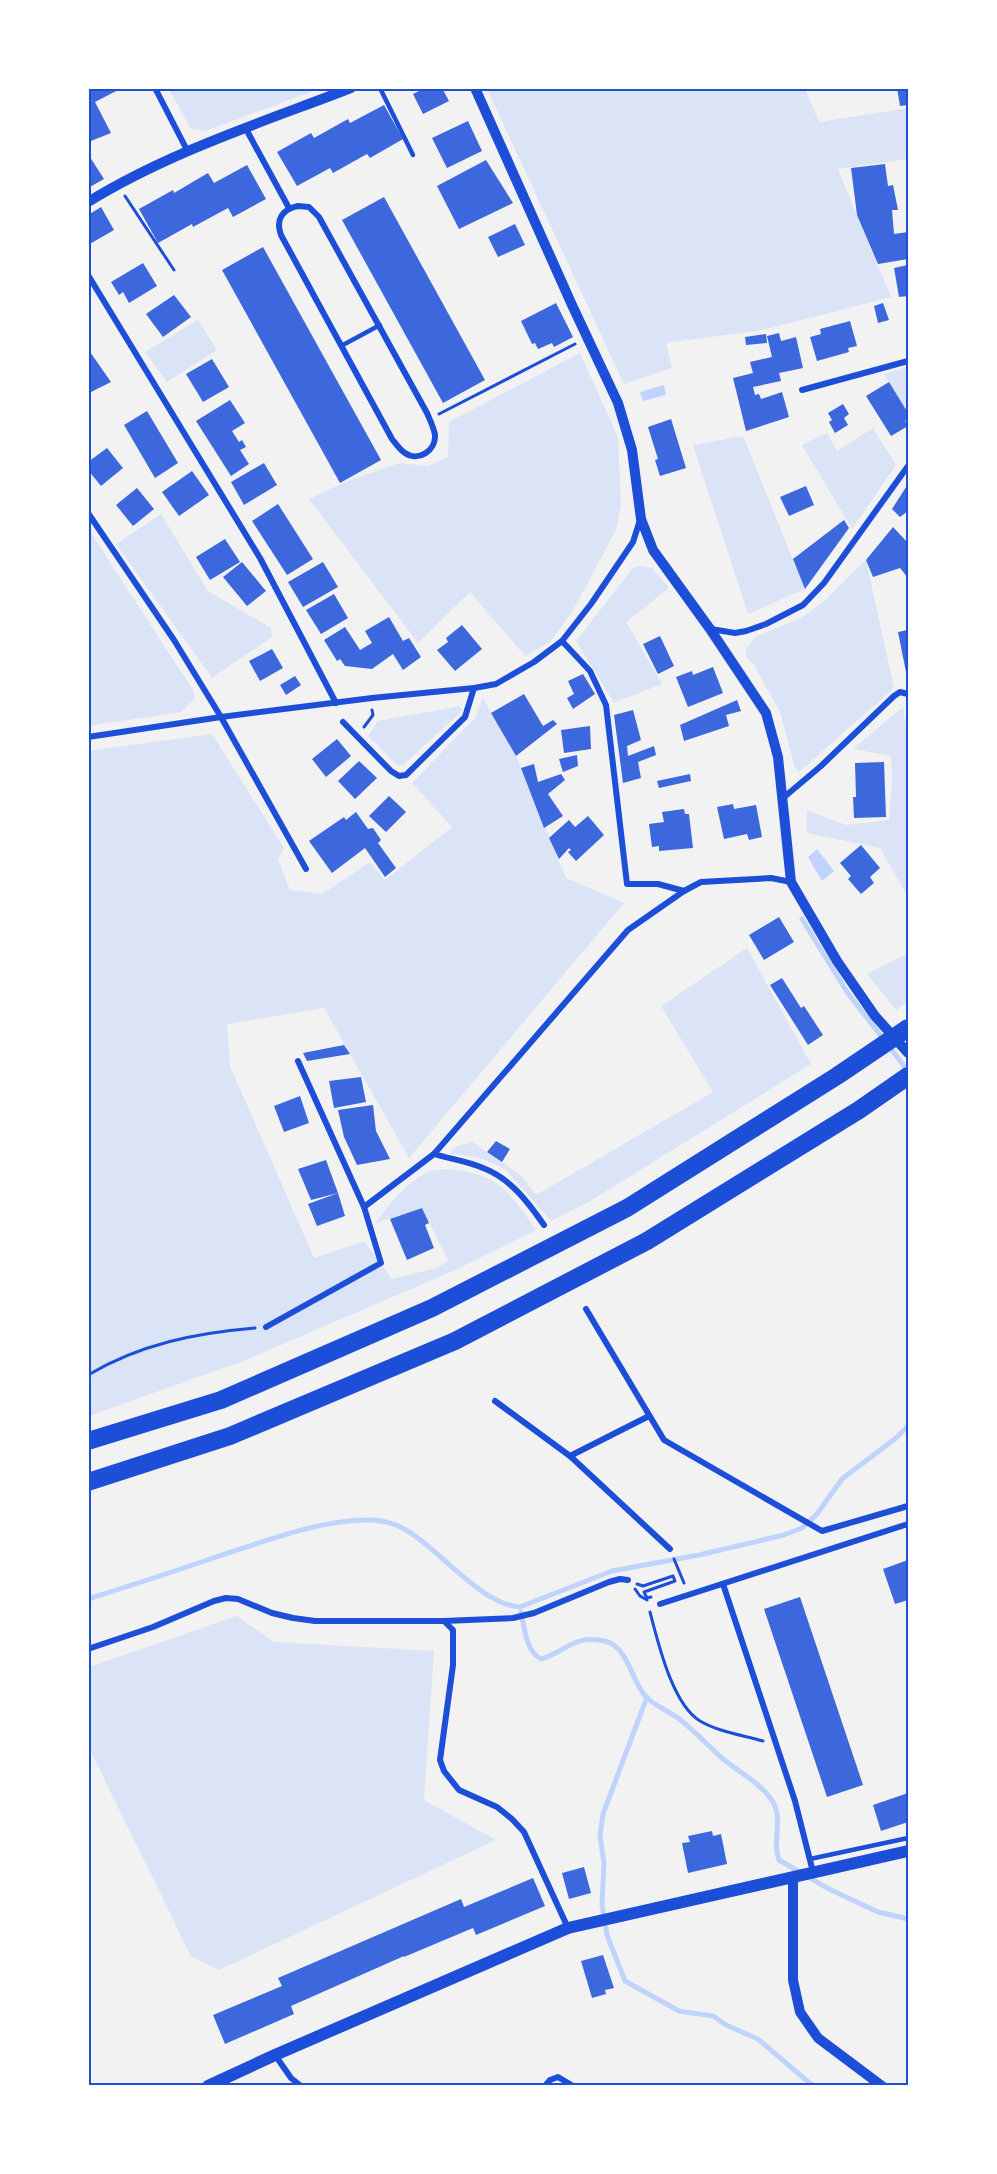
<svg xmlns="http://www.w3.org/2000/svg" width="997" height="2174" font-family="'Archivo Narrow',sans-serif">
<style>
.green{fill:#dbe4f7}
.water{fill:#bfd3fe}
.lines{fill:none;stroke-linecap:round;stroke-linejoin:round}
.stream{stroke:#bfd3fe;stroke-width:5}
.building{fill:#3d67dc}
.path{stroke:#1d4ed8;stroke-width:3}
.service{stroke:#1d4ed8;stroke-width:4.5}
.minor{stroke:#1d4ed8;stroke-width:6}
.tertiary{stroke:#1d4ed8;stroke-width:10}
.secondary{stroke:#1d4ed8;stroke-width:12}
.motorway{stroke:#1d4ed8;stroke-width:18}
.neatline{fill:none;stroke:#1d4ed8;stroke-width:2}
</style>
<rect width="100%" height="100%" fill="#f2f2f2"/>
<!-- green -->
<g class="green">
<polygon points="309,88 311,92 205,131 191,129 169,89"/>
<polygon points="487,89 805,89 819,122 908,108 908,159 838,169 891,297 763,330 666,343 672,368 624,384"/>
<polygon points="198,320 217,350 167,382 145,352"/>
<polygon points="580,353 618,437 621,505 616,530 572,612 550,642 525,656 470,592 418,643 309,499 350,480 400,463 428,466 448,457 449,422"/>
<polygon points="908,367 908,413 884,374"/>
<polygon points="873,428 896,465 852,529 802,445 827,433 837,451"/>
<polygon points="743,436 805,589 748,614 693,445"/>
<polygon points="161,514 208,591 271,628 272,637 212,678 116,544"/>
<polygon points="89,530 193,690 195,699 181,712 89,726"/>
<polygon points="866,560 894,688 799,772 795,768 780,712 754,665 746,656 746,649 755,637 801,618 822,603"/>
<polygon points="639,566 652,568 669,588 626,622 662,684 614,703 576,641 633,568"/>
<path d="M483,698L516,756L566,878L624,903L409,1158L324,1008L227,1024L230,1066L314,1258L364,1241L392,1279L436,1268L448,1261L422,1208L376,1223C386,1207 410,1179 429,1172C446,1165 481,1173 496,1183C513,1195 525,1214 536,1230L453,1271L246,1360L89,1416V1384L92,1382L88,1371V751L212,734L284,848L278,859L290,890L322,894L370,862L385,880L452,827L412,783L475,718Z"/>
<polygon points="460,706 462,711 404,764 398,766 368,736 378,721"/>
<polygon points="903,707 908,739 908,897 880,848 807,833 807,810 846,825 889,820 892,782 891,756 853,749"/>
<polygon points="747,948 811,1064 592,1200 551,1221 505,1169 483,1159 450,1153 457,1146 472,1142 521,1175 536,1195 713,1092 661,1006"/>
<polygon points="908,953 908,1001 896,1010 867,974"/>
<polygon points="237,1616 274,1642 434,1651 424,1800 496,1840 219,1970 191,1956 89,1748 89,1667"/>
</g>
<!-- water -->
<g class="water">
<polygon points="664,385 666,395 643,401 640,392"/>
<polygon points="817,849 834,871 822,881 808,857"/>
</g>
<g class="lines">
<!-- stream -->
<g class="stream">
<polyline points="802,919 847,992 908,1071"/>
<path d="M88,1599C129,1586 170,1573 210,1559C255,1545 351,1506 396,1525C436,1542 477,1604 520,1607L612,1571L699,1555L784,1535L802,1528L817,1514L842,1479L896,1438L908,1426"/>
<path d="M521,1612C524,1626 526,1652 541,1659C566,1652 573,1634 605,1641C629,1647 631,1682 647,1698C656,1706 668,1711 678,1718C694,1730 707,1745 722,1758C737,1771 759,1782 771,1799C785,1818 771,1840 779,1860L829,1889L878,1912L908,1919"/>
<polyline points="647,1697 603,1814 600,1836 604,1863 602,1905 607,1935 625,1981 679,2011 713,2016 726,2025 758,2039 813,2086"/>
</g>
</g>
<!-- building -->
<g class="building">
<polygon points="88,88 122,88 95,102 111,133 91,141 88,137"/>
<polygon points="425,88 442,88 449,101 423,114 413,94"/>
<polygon points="897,88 908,88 908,105 900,106"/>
<polygon points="384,105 403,139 370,158 367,154 333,173 330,168 297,186 277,152 311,133 314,138 348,119 350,123"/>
<polygon points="468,121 482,151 447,168 432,138"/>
<polygon points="88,154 104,179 88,188"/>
<polygon points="486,160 513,203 459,229 437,186"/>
<polygon points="885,164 888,186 893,185 898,210 892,210 894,234 908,232 908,259 878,264 857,215 851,168"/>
<polygon points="247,165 266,199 233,217 228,208 193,227 192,224 158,243 139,209 173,190 174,193 208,173 214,183"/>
<polygon points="384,197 485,380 443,403 342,220"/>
<polygon points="101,207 114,230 88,245 88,215"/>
<polygon points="515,224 525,245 498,257 488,237"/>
<polygon points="263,247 381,460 340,483 222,270"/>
<polygon points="143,263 157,286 129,303 123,292 119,295 111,282"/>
<polygon points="908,265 908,296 899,297 894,268"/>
<polygon points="174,295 191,317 163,337 146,314"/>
<polygon points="556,303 573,337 554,347 552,343 538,349 535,343 532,344 521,321"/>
<polygon points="883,303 889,320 878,323 874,306"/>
<polygon points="850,321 857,346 848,348 849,352 817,361 810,337 821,334 820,329"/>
<polygon points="779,333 781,341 796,337 803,368 779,373 781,381 753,387 755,395 759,394 761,399 782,392 789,417 746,431 733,378 753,373 750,362 772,357 767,336"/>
<polygon points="766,334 767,343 746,345 745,337"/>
<polygon points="88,349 111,382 89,393 88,392"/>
<polygon points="212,359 229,387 203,402 186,374"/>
<polygon points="889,382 908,413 908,419 905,421 908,426 891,436 866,396"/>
<polygon points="230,400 245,423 232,431 239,442 242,440 246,447 240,450 249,464 231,476 196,421"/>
<polygon points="843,404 849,414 844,418 848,425 835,433 829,422 832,420 828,413"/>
<polygon points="147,411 178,463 155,478 124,425"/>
<polygon points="671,419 686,468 660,476 655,460 658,459 648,427"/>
<polygon points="107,448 123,468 101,486 88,470 88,462"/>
<polygon points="264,463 277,485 244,505 231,482"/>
<polygon points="192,471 209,495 179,516 162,492"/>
<polygon points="908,484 908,511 900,517 892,509"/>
<polygon points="806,486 814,505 789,516 780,497"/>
<polygon points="137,488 154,509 133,526 116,505"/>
<polygon points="278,504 313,559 287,575 252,521"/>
<polygon points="844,520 849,528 805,589 793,559"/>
<polygon points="893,527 908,543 908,578 900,568 873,577 866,560"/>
<polygon points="225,539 240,562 210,580 196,557"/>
<polygon points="242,562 266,591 247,606 223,577"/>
<polygon points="323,562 338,587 303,607 288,582"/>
<polygon points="334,594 348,618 321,634 306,610"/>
<polygon points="389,617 403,641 409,638 421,657 403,670 393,654 372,669 345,666 340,659 337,661 324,640 345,627 360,650 372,643 365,631"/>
<polygon points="462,625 482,649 455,671 437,650 448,642 446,638"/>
<polygon points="908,630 908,671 906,672 898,632"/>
<polygon points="660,636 674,666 658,674 643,644"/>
<polygon points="272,649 283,668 260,681 249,661"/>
<polygon points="713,667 723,693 688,707 676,677 692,671 693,675"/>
<polygon points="583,674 595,694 573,709 567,698 574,694 568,681"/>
<polygon points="295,676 301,685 286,695 280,685"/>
<polygon points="524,694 543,726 553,720 557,724 516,756 491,713"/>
<polygon points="737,700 741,711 726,715 729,726 684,741 680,725"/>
<polygon points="633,710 641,740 627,746 628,756 654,746 656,755 638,762 641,778 623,783 614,715"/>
<polygon points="590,726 591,749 564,753 561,730"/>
<polygon points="337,739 351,756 326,777 312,759"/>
<polygon points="577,755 578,766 563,772 559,759"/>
<polygon points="359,761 377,778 355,799 338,781"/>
<polygon points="884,762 886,817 854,818 853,797 856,797 855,763"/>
<polygon points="534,764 538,782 561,774 565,780 548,794 563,816 544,828 521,768"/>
<polygon points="690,774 691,781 659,788 657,781"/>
<polygon points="389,796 406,812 386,832 369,816"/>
<polygon points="733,804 734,809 756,805 762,837 749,840 747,834 724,839 717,807"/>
<polygon points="684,809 685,814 689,814 693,848 659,851 659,846 652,847 649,824 664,822 662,812"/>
<polygon points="356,812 368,829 373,828 381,840 378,843 396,868 385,877 365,848 332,873 309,841 344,817 346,820"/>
<polygon points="588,816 604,835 576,861 568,852 571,850 569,848 559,859 549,838 569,820 575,827"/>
<polygon points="861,845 880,868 870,877 874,883 861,894 848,879 851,876 840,863"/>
<polygon points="779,917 794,942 764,960 749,935"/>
<polygon points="782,978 801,1008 804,1006 823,1035 808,1045 770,985"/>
<polygon points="344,1045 350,1054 307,1061 303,1053"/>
<polygon points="361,1077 366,1102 334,1108 329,1081"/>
<polygon points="300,1096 309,1123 284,1132 274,1106"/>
<polygon points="373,1105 376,1131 390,1159 357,1165 344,1137 338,1110"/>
<polygon points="496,1141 510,1149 502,1162 487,1152"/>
<polygon points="326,1160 338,1193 345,1216 317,1226 308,1204 338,1193 311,1200 298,1169"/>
<polygon points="422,1208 429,1223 425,1225 434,1248 407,1260 390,1219"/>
<polygon points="908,1560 908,1600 895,1604 883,1569"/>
<polygon points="800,1597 863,1785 827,1797 764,1609"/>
<polygon points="908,1793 908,1822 881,1831 873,1805"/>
<polygon points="712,1831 713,1836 721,1834 727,1864 688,1873 682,1843 690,1842 688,1836"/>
<polygon points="584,1867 591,1893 569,1899 562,1873"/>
<polygon points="533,1878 545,1906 476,1935 473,1928 404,1957 404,1956 291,2006 294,2014 225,2044 213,2015 282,1986 278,1978 461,1899 464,1907"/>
<polygon points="603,1955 614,1988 605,1990 606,1994 592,1998 581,1961"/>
</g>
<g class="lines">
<!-- path -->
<g class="path">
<polyline points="125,196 174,270"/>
<polyline points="439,414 575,344"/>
<polyline points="364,727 373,715 372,710"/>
<path d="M88,1375C140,1344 196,1333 255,1328"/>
<polyline points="674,1559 684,1583"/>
<polyline points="637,1584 643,1586 673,1576 675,1581 644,1592 647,1598 651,1597"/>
<polyline points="635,1589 640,1596 647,1600"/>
<path d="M650,1612C658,1642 672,1704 700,1721C719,1732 742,1735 763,1741"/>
</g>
<!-- service -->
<g class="service">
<polyline points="380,88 413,155"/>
<polyline points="341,346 380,325"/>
<polyline points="810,1859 908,1838"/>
</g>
<!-- minor -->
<g class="minor">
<polyline points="155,88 188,152"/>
<polyline points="246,129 289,208"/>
<path d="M298,206L309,207L319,217L427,413C430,420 434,428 435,435C436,451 418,462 405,453C400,450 396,444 392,439L281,235C275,219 283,209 298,206Z"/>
<polyline points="88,275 260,558 336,703"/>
<polyline points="802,390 908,361"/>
<polyline points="88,513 174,640 221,717 306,869"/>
<polyline points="711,629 735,633 746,631 766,624 803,605 824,583 908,466"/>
<polyline points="562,641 590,671 606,705 627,884 658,884 684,891"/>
<polyline points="343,722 391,771 399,776 406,775 465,717 474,688"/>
<polyline points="88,737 221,717 372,698 474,688 496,684 534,662 562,641 591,604 633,542 640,520"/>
<polyline points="783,798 821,766 894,696 900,692 908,694"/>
<path d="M434,1154C450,1159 468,1161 483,1168C510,1178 528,1202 544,1225"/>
<polyline points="364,1207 434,1154 628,930 684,891 701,882 771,878 791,882"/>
<polyline points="586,1309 664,1440 822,1531 908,1506"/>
<polyline points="266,1327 381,1263 364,1207 298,1061"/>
<polyline points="495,1401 570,1456 649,1416"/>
<polyline points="570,1456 670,1549"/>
<polyline points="723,1584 795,1801 813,1872"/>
<polyline points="660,1604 908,1524"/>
<polyline points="445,1622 453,1630 453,1665 440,1760 444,1771 459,1790 497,1807 512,1819 524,1832 568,1928"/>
<polyline points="88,1649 153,1627 214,1601 226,1598 238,1599 272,1613 293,1618 315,1621 444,1621 513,1618 534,1613 609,1582 620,1579 628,1580"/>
<polyline points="275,2055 291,2078 301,2086"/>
<polyline points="545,2086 550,2080 558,2077 573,2086"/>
</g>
<!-- tertiary -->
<g class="tertiary">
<polyline points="475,88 572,305 618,403 632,450 641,519 653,550 710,629 766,713 778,757 791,882 837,961 875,1016 908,1053"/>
<path d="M88,202C169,152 263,122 351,88"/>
<polyline points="793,1878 793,1980 800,2012 818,2038 882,2086"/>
</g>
<!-- secondary -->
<polyline class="secondary" points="208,2086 275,2055 568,1928 908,1851"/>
<!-- motorway -->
<g class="motorway">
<polyline points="88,1441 221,1400 432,1308 627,1208 837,1076 908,1028"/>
<polyline points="88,1482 230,1436 455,1341 647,1241 859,1110 908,1076"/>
</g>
</g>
<!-- border -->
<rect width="997" height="2174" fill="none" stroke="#ffffff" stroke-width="180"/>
<rect x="90" y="90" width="817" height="1994" class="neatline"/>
</svg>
